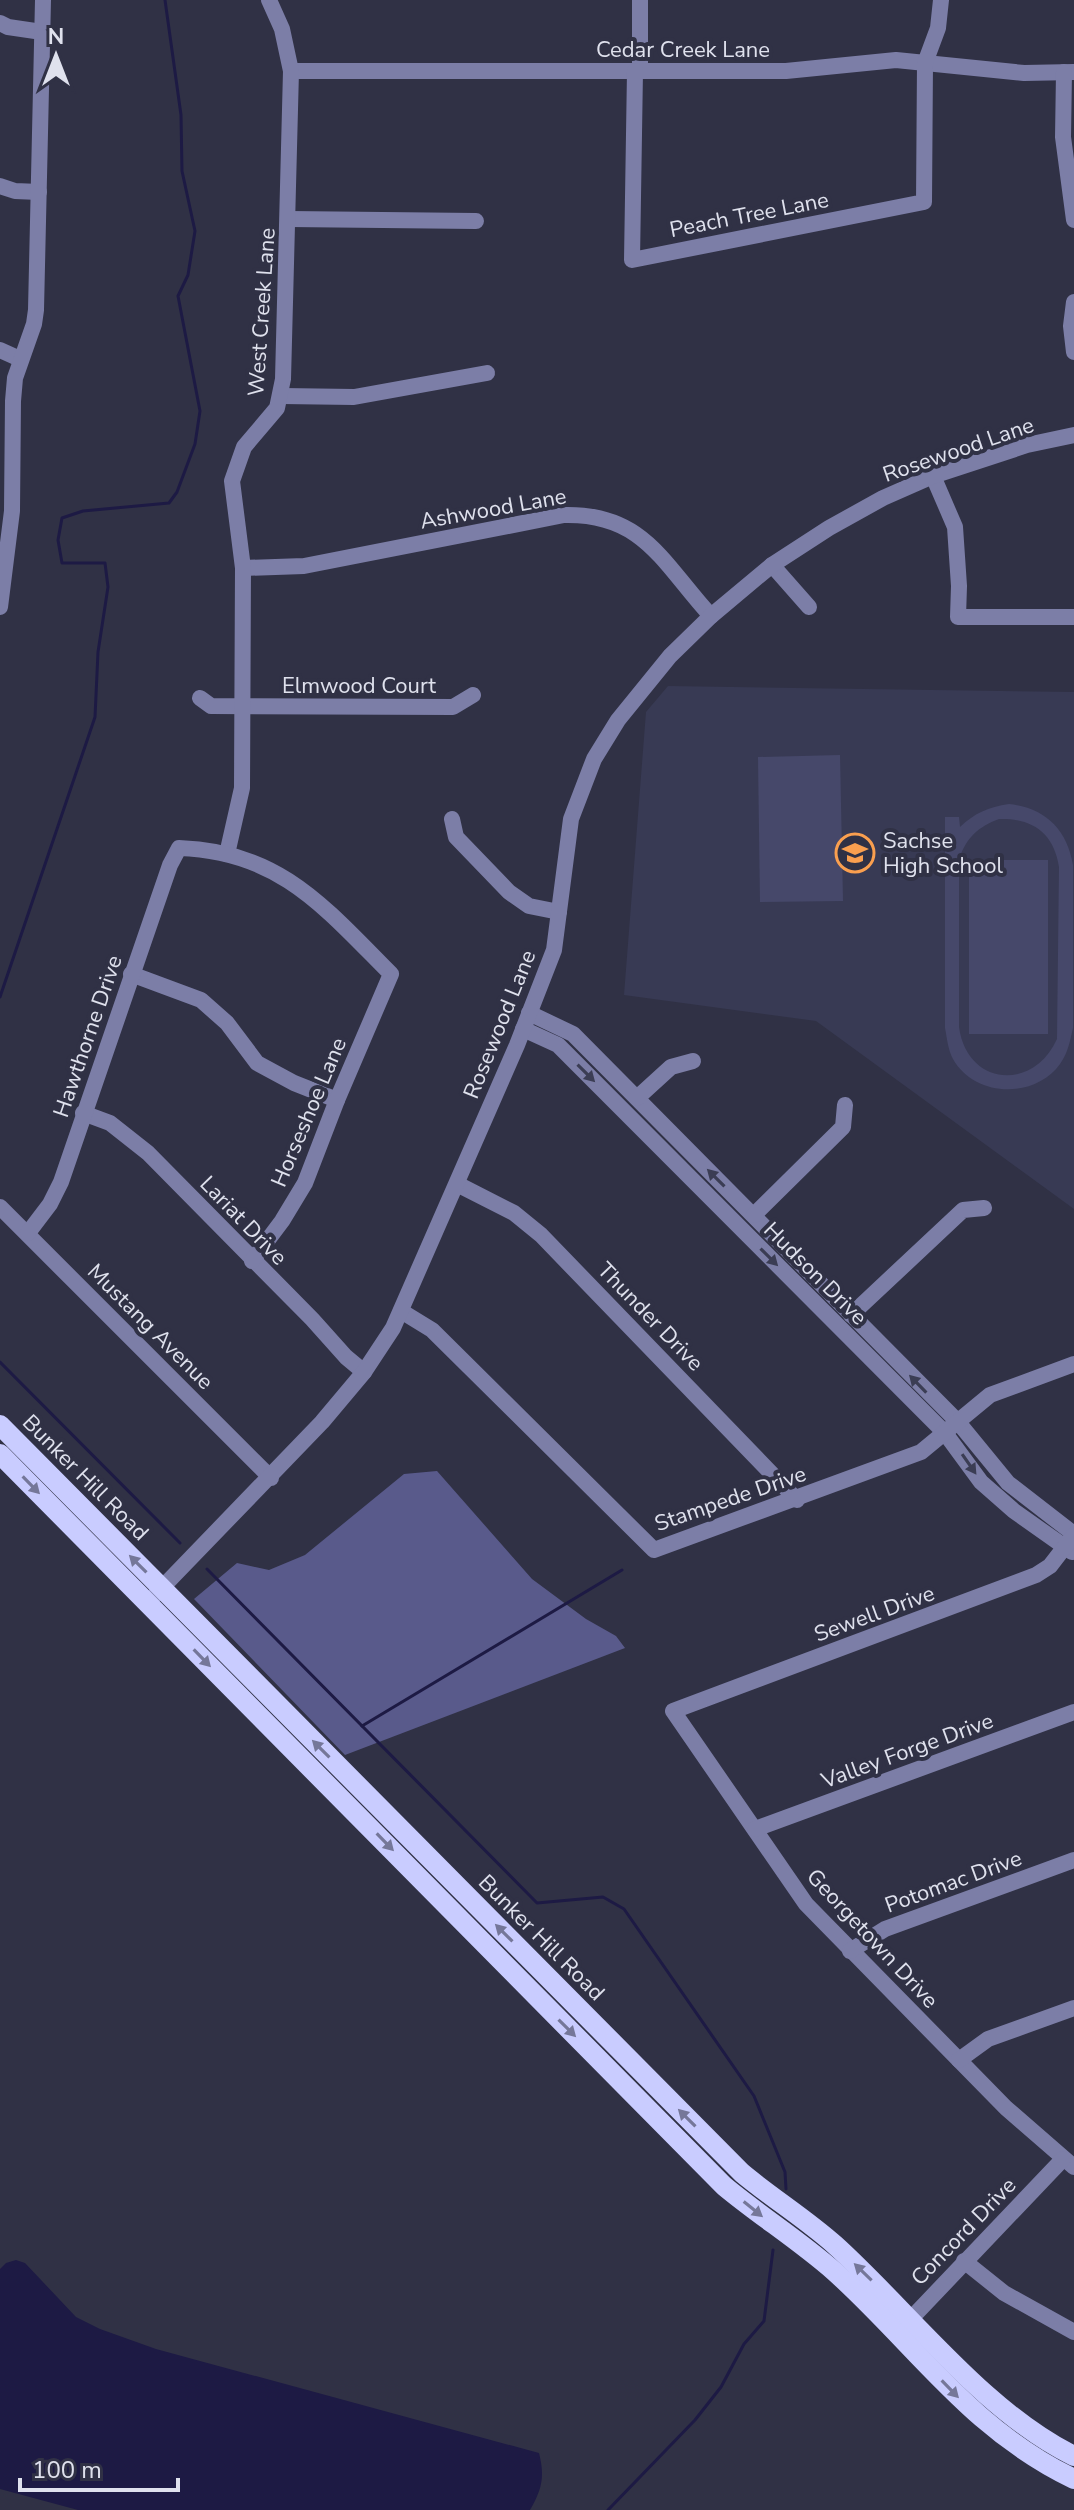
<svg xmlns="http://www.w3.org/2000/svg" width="1074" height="2510" font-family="'Nunito Sans',sans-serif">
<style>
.built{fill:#383a54}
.green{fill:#46486a;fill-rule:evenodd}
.forest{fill:#595a8b}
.water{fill:#1d1a44}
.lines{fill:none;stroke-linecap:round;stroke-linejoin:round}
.stream{stroke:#1d1a44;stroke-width:3}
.minor{stroke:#7c7ea7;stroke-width:16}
.major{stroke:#c9ccff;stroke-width:20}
.oneway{fill:#3b3d54}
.oneway2{fill:#757799}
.labels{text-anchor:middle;stroke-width:8;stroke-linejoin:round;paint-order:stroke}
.street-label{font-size:22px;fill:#dfe1ed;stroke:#303145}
.poi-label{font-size:22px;fill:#dfe1ed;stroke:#303145;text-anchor:start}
</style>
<rect width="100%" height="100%" fill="#303145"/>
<!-- built -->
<polygon class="built" points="668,686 1074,692 1074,1209 816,1021 624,995 646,712"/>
<!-- green -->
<g class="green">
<polygon points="840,755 843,901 760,902 758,757"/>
<path d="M1009,804C1045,808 1067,829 1073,865V1028C1070,1041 1068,1053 1060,1064C1035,1099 975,1098 953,1059C948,1050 947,1038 945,1028V817H959L960,827C975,813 988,807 1009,804ZM999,819C1032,818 1054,833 1059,867L1057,1039C1033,1092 967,1086 959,1027V859C967,837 978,827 999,819Z"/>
<rect x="969" y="860" width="79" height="174"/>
</g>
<!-- forest -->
<polygon class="forest" points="437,1471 532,1579 586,1619 616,1636 625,1648 345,1755 194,1599 237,1563 269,1570 305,1555 404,1474"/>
<!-- water -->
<path class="water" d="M16,2260L25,2263L76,2317L100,2329L156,2349L539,2453C545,2477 542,2489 530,2510H78L0,2489V2269L6,2263Z"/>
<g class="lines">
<!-- stream -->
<g class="stream">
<polyline points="0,997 95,717 98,652 108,587 105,563 62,563 58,540 62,518 83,511 169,503 177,492 195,444 200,411 178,296 188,275 195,231 182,171 181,115 165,0"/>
<polyline points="0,1362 180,1543"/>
<polyline points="207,1569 537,1903 603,1897 624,1909 754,2096 785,2172 786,2189"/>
<polyline points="362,1726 622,1570"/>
<polyline points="608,2510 695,2420 721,2387 744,2344 764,2321 773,2250"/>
</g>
<!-- minor -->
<g class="minor">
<polyline points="640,0 640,71"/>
<polyline points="0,23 8,27 42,32"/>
<polyline points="291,71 786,71 896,60 1024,73 1074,72"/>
<polyline points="635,71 632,260 924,202 925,63 938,28 941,0"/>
<polyline points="1064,72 1063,137 1074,220"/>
<polyline points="0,186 15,191 39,192"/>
<polyline points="289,219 476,221"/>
<polyline points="1074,302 1071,326 1074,352"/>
<polyline points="0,350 20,359"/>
<polyline points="282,396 354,397 487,373"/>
<polyline points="933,476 955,527 959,586 958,617 1074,617"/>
<polyline points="772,565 809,607"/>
<path d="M243,568L304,566L564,515C644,513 663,564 711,616"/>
<polyline points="0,607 12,511 13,401 15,378 34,324 36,310 43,0"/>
<polyline points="200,698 211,706 453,707 473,695"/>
<polyline points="452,819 456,837 509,892 529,906 559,912"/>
<polyline points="227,854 242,788 243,568 232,481 244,447 277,408 283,379 291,71 282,29 269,0"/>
<polyline points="131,974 201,1000 227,1023 257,1063 294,1083 337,1100"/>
<polyline points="529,1013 573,1034 958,1422 1008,1483 1074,1534"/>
<polyline points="523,1029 558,1045 945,1433 981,1482 1014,1511 1072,1552"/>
<polyline points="637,1098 671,1067 693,1061"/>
<polyline points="83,1113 110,1123 148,1153 312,1319 346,1357 364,1372"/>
<polyline points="457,1184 514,1213 541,1235 797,1500"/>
<polyline points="0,1207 271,1478"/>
<polyline points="754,1215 843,1127 845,1105"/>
<path d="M28,1233L50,1204L61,1182L170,865L179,848C280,851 325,908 391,974L337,1100L305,1183L282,1221L252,1261"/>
<polyline points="401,1311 432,1330 654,1550 921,1452 990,1395 1074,1364"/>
<polyline points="851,1315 963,1210 984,1208"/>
<polyline points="1074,1535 1050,1566 1036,1575 673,1711 806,1904 1006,2108 1074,2167"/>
<polyline points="155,1595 322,1422 364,1372 393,1328 517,1045 554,950 571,819 594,759 618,720 670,656 711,616 772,565 829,528 883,498 933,476 1027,445 1074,435"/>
<polyline points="755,1829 1074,1712"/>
<polyline points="850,1951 885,1929 1074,1860"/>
<polyline points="959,2060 988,2039 1074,2008"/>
<polyline points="964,2261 1004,2293 1074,2332"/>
<polyline points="904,2326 1063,2159"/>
</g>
<!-- major -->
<g class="major">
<path d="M0,1425L742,2173C772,2198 806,2219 835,2245C909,2312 984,2412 1074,2456"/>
<path d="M0,1454L724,2186C760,2216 800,2241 835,2272C917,2346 970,2429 1074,2479"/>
</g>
</g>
<!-- one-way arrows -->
<defs><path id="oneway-solid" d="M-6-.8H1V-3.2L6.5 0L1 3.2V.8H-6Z" transform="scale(2)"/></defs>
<g class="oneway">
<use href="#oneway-solid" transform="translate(586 1073) rotate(45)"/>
<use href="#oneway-solid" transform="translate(716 1178) rotate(-135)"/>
<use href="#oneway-solid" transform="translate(769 1257) rotate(45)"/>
<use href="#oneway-solid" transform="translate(918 1384) rotate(-134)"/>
<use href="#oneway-solid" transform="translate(969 1464) rotate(55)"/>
</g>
<g class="oneway2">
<use href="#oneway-solid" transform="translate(31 1485) rotate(46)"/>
<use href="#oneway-solid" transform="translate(138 1564) rotate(-135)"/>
<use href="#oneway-solid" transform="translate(202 1658) rotate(46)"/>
<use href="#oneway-solid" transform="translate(321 1749) rotate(-135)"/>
<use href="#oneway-solid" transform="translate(385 1842) rotate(46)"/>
<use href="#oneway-solid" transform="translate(504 1933) rotate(-135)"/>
<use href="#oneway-solid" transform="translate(567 2028) rotate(45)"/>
<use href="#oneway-solid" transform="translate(687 2118) rotate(-135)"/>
<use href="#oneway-solid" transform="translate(753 2209) rotate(39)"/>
<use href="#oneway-solid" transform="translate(863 2272) rotate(-136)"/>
<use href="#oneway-solid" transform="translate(950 2389) rotate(46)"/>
</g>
<!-- icons -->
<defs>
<g id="school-ring" transform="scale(2)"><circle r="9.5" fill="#303145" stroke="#fa9f4f" stroke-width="1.5"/><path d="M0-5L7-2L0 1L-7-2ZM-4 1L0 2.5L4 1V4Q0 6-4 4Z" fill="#fa9f4f"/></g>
</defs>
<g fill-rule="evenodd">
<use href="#school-ring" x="855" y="853"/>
</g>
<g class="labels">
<!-- street labels -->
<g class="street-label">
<text x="683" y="57">Cedar Creek Lane</text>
<text transform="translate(749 214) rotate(-11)" y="8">Peach Tree Lane</text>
<text transform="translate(261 312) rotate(-86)" y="8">West Creek Lane</text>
<text transform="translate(958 449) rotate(-19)" y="8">Rosewood Lane</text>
<text transform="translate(493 508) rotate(-10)" y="8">Ashwood Lane</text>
<text x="359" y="693">Elmwood Court</text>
<text transform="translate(499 1024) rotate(-68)" y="8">Rosewood Lane</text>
<text transform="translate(87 1036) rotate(-71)" y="8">Hawthorne Drive</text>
<text transform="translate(308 1112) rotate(-67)" y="8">Horseshoe Lane</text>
<text transform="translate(244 1220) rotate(46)" y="8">Lariat Drive</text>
<text transform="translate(816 1273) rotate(45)" y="8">Hudson Drive</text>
<text transform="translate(651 1316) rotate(46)" y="8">Thunder Drive</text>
<text transform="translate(151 1326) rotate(45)" y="8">Mustang Avenue</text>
<text transform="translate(86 1477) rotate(45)" y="8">Bunker Hill Road</text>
<text transform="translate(730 1498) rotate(-19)" y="8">Stampede Drive</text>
<text transform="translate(874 1613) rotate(-20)" y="8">Sewell Drive</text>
<text transform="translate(907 1750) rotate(-20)" y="8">Valley Forge Drive</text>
<text transform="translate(953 1881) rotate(-20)" y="8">Potomac Drive</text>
<text transform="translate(542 1937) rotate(45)" y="8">Bunker Hill Road</text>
<text transform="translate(873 1938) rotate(47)" y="8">Georgetown Drive</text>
<text transform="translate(963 2231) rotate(-46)" y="8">Concord Drive</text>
</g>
<!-- poi labels -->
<g class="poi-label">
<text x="883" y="848">Sachse<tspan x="883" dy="25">High School</tspan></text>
</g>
</g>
<!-- north arrow -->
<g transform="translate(56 56)" stroke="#303145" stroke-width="6" paint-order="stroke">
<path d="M0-6L14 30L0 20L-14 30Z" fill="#dfe1ed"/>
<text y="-12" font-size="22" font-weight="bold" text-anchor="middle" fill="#dfe1ed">N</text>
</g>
<!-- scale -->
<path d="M20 2478v12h158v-12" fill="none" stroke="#dfe1ed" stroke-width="4"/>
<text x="32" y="2478" font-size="24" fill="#dfe1ed" stroke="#303145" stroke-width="6" paint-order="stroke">100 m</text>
</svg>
